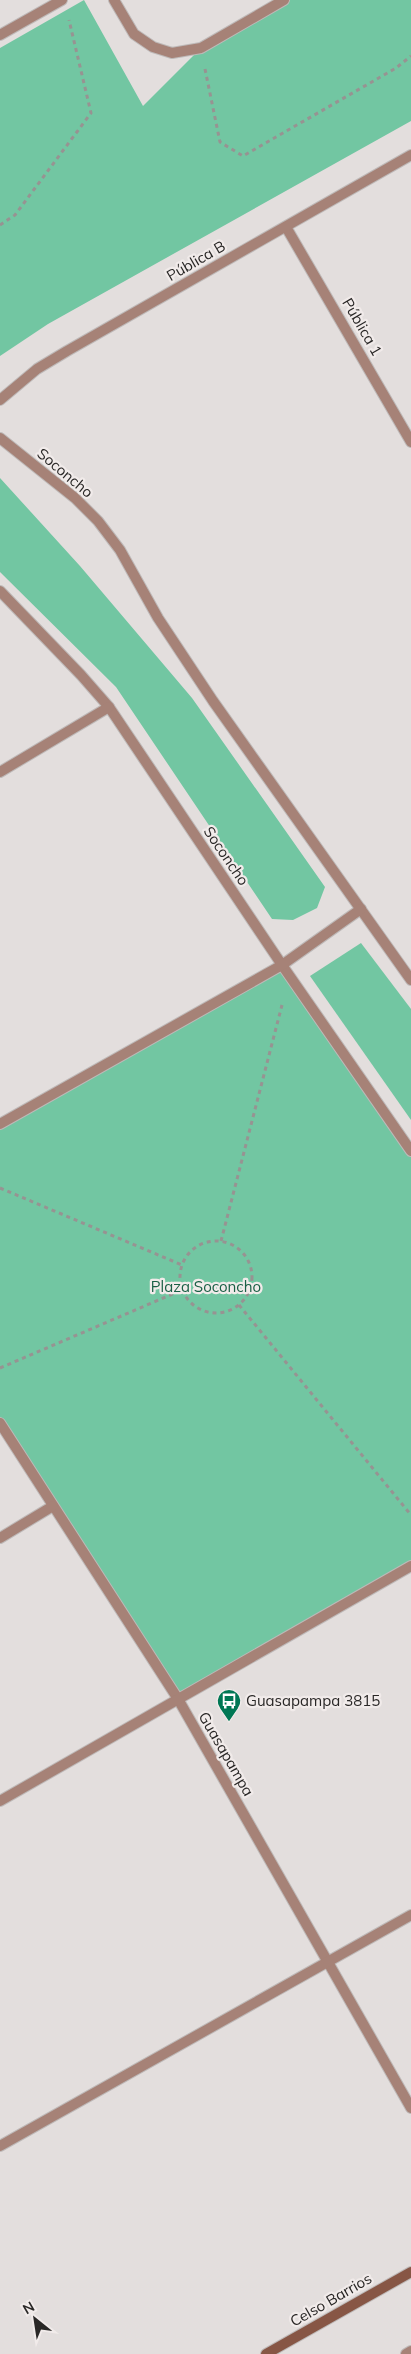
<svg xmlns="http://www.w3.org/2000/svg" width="411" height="2354" font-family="Mulish,sans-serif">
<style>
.green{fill:#72c6a2}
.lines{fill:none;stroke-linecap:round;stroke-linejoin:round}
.minor-casing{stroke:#beb9b8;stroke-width:12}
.secondary-casing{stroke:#beb9b8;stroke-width:12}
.path{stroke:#979392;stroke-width:3;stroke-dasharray:4 4;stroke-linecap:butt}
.minor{stroke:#a68277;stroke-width:10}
.secondary{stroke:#875645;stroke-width:10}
.labels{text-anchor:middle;stroke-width:4.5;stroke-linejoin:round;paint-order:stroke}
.street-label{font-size:15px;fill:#292726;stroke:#f1ebea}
.park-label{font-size:15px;fill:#195f45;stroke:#f1ebea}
.poi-label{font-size:15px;fill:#292726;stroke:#f1ebea;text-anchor:start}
</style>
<rect width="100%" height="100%" fill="#e3dedd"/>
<!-- green -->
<g class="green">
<polygon points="84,0 143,106 201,48 284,0 411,0 411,121 48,324 0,356 0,48"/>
<polygon points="0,478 80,566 192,698 325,887 317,908 293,920 272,919 116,687 0,572"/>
<polygon points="361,943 411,1009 411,1120 310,976"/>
<polygon points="282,965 411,1151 411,1566 178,1699 0,1423 0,1124"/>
</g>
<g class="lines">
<!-- minor casing -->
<g class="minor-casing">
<g id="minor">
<polyline points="114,0 134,34 153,47 172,53 201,48 284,0"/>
<polyline points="0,35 62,0"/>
<polyline points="286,227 411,442"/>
<polyline points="0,400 37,369 67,351 411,155"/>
<polyline points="0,438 75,498 98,521 120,550 158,618 213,701 411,980"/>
<polyline points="0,591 81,675 109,707 282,965 411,1151"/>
<polyline points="0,772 109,707"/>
<polyline points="0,1124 282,965 361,909"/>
<polyline points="0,1423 178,1699 411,2108"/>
<polyline points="0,1538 53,1506"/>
<polyline points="0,1801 411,1566"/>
<polyline points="0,2146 411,1915"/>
<polyline points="406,2354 411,2351"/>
</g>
</g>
<!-- secondary casing -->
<g class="secondary-casing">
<polyline id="secondary" points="266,2354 411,2272"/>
</g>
<!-- path -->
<g class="path">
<polyline points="205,69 220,142 243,156 396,68 411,56"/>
<polyline points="0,225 15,215 91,113 69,20"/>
<polyline points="0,1188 182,1265"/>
<polyline points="221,1241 282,1005"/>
<circle cx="216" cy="1277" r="36"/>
<polyline points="239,1305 411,1515"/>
<polyline points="0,1368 182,1290"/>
</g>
<!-- minor -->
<use href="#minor" class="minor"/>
<!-- secondary -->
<use href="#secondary" class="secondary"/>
</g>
<!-- icons -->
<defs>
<g id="bus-pin" transform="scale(1.25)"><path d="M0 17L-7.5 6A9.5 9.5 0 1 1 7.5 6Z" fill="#007754" stroke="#f1ebea"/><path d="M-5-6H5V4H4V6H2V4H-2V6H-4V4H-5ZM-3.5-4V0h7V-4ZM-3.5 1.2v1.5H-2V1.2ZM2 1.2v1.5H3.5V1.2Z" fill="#fff"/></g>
</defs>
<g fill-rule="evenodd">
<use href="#bus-pin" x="229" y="1701"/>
</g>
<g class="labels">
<!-- street labels -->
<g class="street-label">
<text transform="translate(196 261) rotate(-30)" y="5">Pública B</text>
<text transform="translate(362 327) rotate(60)" y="5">Pública 1</text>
<text transform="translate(65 473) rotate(40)" y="5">Soconcho</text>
<text transform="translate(226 856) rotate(56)" y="5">Soconcho</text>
<text transform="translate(226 1754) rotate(60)" y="5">Guasapampa</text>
<text transform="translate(331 2300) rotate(-30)" y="5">Celso Barrios</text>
</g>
<!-- park labels -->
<g class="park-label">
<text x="206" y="1292">Plaza Soconcho</text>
</g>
<!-- poi labels -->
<g class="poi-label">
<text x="246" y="1706">Guasapampa 3815</text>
</g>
</g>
<!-- north arrow -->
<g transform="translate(35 2319) rotate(330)" stroke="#f1ebea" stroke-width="4" paint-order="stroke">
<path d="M0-4L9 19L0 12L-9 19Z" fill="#292726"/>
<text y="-8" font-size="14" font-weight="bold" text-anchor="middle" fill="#292726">N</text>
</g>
</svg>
